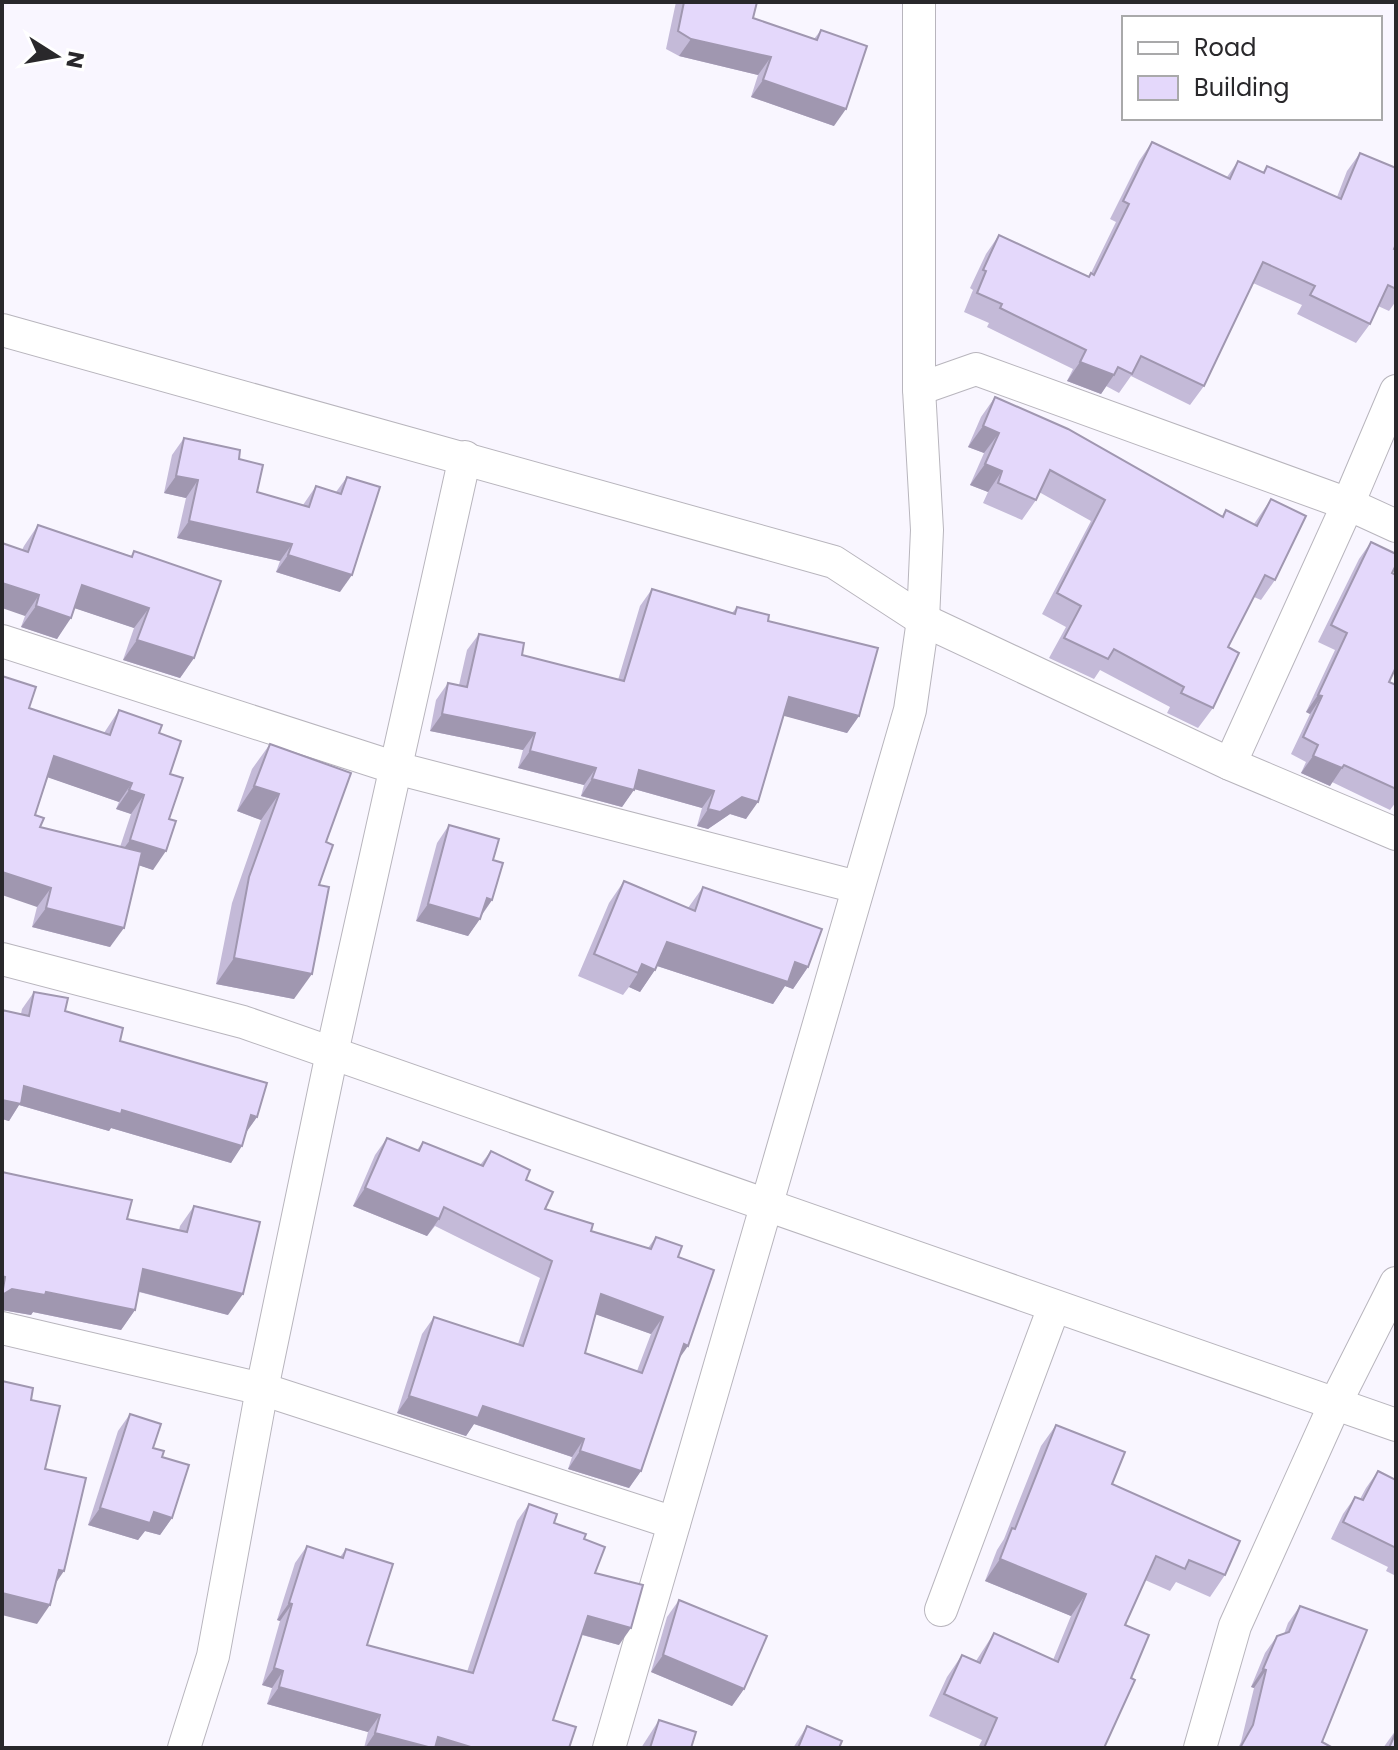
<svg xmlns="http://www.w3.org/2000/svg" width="1398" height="1750" font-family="Poppins,sans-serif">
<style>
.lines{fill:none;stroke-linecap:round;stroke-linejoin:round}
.minor-casing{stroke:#b8b5bd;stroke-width:34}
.minor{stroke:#fff;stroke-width:32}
.wall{fill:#c4bad8;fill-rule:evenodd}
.shaded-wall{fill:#a097b0}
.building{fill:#e4d8fb;stroke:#a097b0;stroke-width:2;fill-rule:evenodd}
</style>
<rect width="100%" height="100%" fill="#f9f6ff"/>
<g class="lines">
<!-- minor casing -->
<g class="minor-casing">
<g id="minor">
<polyline points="2,330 834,562 923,620 1230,764 1396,834"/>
<polyline points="919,389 976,369 1348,504 1396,526"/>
<polyline points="2,641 396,768 857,887"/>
<polyline points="1230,764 1348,504 1396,391"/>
<polyline points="2,959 243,1022 1396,1425"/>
<polyline points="2,1328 262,1389 674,1523"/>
<polyline points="941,1610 1054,1307"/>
<polyline points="184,1748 213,1656 262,1389 332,1053 465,457"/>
<polyline points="609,1748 910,710 923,620 927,530 919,389 919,2"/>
<polyline points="1200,1748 1235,1626 1335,1404 1396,1283"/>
</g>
</g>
<!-- minor -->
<use href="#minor" class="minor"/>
</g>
<!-- wall -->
<g class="wall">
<polygon points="676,2 757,2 753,18 814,39 821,30 834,126 751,97 758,75 679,56 666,49"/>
<polygon points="1152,142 1227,177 1238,161 1263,172 1267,166 1337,197 1347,171 1360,153 1394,249 1396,250 1396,301 1389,311 1378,306 1370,324 1356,343 1297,314 1302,305 1253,283 1204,386 1190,405 1131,376 1119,393 1106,386 1101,394 1067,381 1073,369 987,327 989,323 964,312 973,290 970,288 986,254 999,235 1088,277 1091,273 1116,222 1110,219 1139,161"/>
<polygon points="995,397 1222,516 1226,510 1254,524 1271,499 1275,580 1261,600 1254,597 1228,647 1213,708 1198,728 1167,713 1170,707 1100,670 1094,679 1049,658 1066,627 1042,614 1091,521 1039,492 1036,500 1022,520 983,503 988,492 970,485 984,453 968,447 981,417"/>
<polygon points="184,438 239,459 257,492 303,505 316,486 336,492 347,477 340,592 276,572 280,561 177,538 186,498 164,493 172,455"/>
<polygon points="38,525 131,556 134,551 194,658 180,678 123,660 134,628 75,608 57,639 21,627 25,616 22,550 24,546"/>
<polygon points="1371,542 1392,573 1389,682 1396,685 1396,802 1390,810 1332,782 1330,786 1301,773 1306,762 1291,754 1310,714 1306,712 1335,650 1318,642 1359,559"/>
<polygon points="652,589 732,613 737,607 768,621 859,716 847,733 783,715 746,819 730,814 708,829 697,826 702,808 634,789 622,807 581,796 584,785 518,768 523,750 430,731 436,700 448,683 459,685 467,650 479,634 522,655 618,680 640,606"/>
<path d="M29,708L104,733L119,710L159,733L170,774L169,819L153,870L139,865L110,947L32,927L37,907ZM48,777L119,802L116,809L131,814L120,847L40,827L35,815Z"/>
<polygon points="270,744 326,842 319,885 294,999 216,984 232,903 261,820 237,811 252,769"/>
<polygon points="449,825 493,860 492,900 468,936 416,921 437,843"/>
<polygon points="624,881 688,908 703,887 808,967 793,989 785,986 773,1004 657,966 640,992 629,987 623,995 578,976 609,903"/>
<polygon points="34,992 65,1011 257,1117 246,1132 231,1163 111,1128 109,1131 19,1105 9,1121 2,1119 2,1010 21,1014 22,1009"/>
<path d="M387,1138L417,1150L423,1142L480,1165L491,1151L526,1180L545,1209L591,1231L648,1248L656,1237L678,1257L679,1359L641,1471L629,1488L568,1469L572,1457L474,1424L466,1436L397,1413L422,1334L434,1317L518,1344L540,1278L435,1226L427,1236L353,1206L375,1155ZM596,1314L651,1334L637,1371L585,1353Z"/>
<polygon points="2,1172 127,1219 179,1230 180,1226 194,1206 228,1315 139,1292 135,1310 121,1330 33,1312 31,1315 2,1310"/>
<polygon points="130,1414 153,1448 162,1457 172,1518 160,1535 145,1531 138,1540 88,1525 118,1431"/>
<polygon points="1056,1425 1112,1484 1225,1575 1210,1597 1176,1582 1170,1591 1145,1580 1125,1625 1131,1678 1104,1748 978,1748 982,1740 929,1716 947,1677 962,1655 976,1661 994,1633 1053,1660 1071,1616 985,1581 997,1550 1004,1539 1041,1446"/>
<polygon points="1378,1471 1396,1480 1396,1576 1386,1571 1388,1567 1331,1539 1343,1514 1355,1497 1360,1499 1366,1488"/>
<polygon points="529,1504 554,1523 584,1539 619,1645 582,1635 553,1720 569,1748 364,1748 368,1732 267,1704 272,1688 262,1685 280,1621 277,1620 295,1563 307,1546 340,1557 346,1549 367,1645 467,1672 517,1521"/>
<polygon points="679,1600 744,1689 732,1706 651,1672 667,1617"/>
<polygon points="1300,1606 1322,1742 1333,1748 1238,1748 1241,1742 1254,1688 1251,1687 1265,1653 1277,1636 1284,1634 1288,1623"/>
<polygon points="659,1720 691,1748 641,1748"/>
<polygon points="807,1726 839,1748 793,1748"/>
<polygon points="1396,1730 1396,1748 1383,1748"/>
</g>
<!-- shaded-wall -->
<g class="shaded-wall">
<polygon points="691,39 771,57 758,75 679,56"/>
<polygon points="763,80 846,109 834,126 751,97"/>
<polygon points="1080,362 1114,375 1101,394 1067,381"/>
<polygon points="983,426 999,433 984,453 968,447"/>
<polygon points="985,464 1002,471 988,492 970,485"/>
<polygon points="176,476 198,480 186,498 164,493"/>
<polygon points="189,521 292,544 280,561 177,538"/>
<polygon points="288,555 352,575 340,592 276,572"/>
<polygon points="2,583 39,595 25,616 2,608"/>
<polygon points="82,585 149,608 134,628 68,606"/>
<polygon points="36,606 71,618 57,639 21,627"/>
<polygon points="137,640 194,658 180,678 123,660"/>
<polygon points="1318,695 1322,696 1310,714 1306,712"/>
<polygon points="789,697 859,716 847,733 777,714"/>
<polygon points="442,714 535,733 523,750 430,731"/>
<polygon points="530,751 596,768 584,785 518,768"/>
<polygon points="54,756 132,783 119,802 41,775"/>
<polygon points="1313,756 1342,768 1330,786 1301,773"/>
<polygon points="639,770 714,791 702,808 627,787"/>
<polygon points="592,779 634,790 622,807 581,796"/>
<polygon points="254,786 279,794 261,820 237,811"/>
<polygon points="129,790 144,795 131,814 116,809"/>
<polygon points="742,797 758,802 746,819 730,814 708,829 697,826 708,809"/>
<polygon points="130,840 166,851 153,870 117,858"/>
<polygon points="2,872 51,888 37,907 2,895"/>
<polygon points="487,898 492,900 480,917"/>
<polygon points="428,904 480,919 468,936 416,921"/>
<polygon points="46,908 124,928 110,947 32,927"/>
<polygon points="667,942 795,962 808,967 793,989 785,986 773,1004 651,964"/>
<polygon points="234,958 312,974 294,999 216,984"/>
<polygon points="642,964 655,970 640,992 629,987 638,973"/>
<polygon points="24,1086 122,1110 242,1146 231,1163 111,1128 109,1131 19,1105 9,1121 2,1119 2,1100"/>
<polygon points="251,1115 257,1117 245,1134"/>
<polygon points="365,1188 439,1219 427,1236 353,1206"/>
<polygon points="143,1269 243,1294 228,1315 129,1289"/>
<polygon points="12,1289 46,1292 135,1310 121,1330 33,1312 31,1315 2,1310 2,1295"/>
<polygon points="601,1294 663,1317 651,1334 589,1312"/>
<polygon points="684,1344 688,1346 676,1363"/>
<polygon points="409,1396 483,1406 584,1439 572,1457 474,1424 466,1436 397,1413"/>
<polygon points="580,1451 641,1471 629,1488 568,1469"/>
<polygon points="100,1508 154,1512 172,1518 160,1535 145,1531 138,1540 88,1525"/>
<polygon points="1000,1559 1086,1594 1071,1616 985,1581"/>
<polygon points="59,1570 64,1571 51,1590"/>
<polygon points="2,1593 50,1605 37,1624 2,1615"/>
<polygon points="289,1603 292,1604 280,1621 277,1620"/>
<polygon points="588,1616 631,1628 619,1645 576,1633"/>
<polygon points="663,1655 744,1689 732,1706 651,1672"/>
<polygon points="274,1668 283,1671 272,1688 262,1685"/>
<polygon points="1263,1669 1266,1670 1254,1688 1251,1687"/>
<polygon points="279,1687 380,1715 368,1732 267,1704"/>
<polygon points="375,1733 438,1737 474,1748 365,1748"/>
</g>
<!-- building -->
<g class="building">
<polygon points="684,2 757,2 753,18 817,40 821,30 867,46 846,109 763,80 771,57 691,39 678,31"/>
<polygon points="1152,142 1230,179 1238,161 1264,173 1267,166 1341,199 1360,153 1396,168 1396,244 1394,249 1396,250 1396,289 1388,285 1370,324 1310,295 1315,286 1263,262 1204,386 1141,356 1132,374 1118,367 1114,375 1080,362 1086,350 1000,308 1002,304 977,293 986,271 983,270 999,235 1089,277 1091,273 1094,275 1129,204 1123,201"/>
<polygon points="995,397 1068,429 1223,517 1226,510 1257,526 1271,499 1306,516 1275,580 1265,575 1228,647 1239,653 1213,708 1181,693 1184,687 1114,649 1108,659 1064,638 1081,606 1057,593 1105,500 1050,470 1036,500 998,483 1002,471 985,464 999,433 983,426"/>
<polygon points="184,438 240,450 239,459 263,465 257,492 309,507 316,486 341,494 347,477 380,487 352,575 288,555 292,544 189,521 198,480 176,476"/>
<polygon points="38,525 132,557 134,551 221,581 194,658 137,640 149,608 82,585 71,618 36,606 39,595 2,583 2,543 28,552"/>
<polygon points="1371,542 1396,554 1396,565 1392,573 1396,575 1396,667 1389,682 1396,685 1396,789 1344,765 1342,768 1313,756 1318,745 1303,737 1322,696 1318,695 1347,633 1331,625"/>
<polygon points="652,589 735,614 737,607 769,615 768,621 878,648 859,716 789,697 758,802 742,797 720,812 708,809 714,791 639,770 634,790 592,779 596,768 530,751 535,733 442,714 448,683 467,687 479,634 524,643 522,655 624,681"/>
<polygon points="2,676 36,687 29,708 110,735 119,710 162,725 159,733 181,741 170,774 183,778 169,819 176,821 166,851 130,840 144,795 129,790 132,783 54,756 35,815 44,818 40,827 142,852 124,928 46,908 51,888 2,872"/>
<polygon points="270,744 351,773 326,842 333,845 319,885 329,887 312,974 234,958 249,877 279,794 254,786"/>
<polygon points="449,825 499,839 493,860 503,863 492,900 487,898 480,919 428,904"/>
<polygon points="624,881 695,911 703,887 822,929 808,967 795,962 788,982 667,942 655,970 642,964 638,973 594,954"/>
<polygon points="34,992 68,998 65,1011 123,1028 120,1041 267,1083 257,1117 251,1115 242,1146 122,1110 121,1114 24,1086 21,1104 2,1100 2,1010 29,1016"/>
<path d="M387,1138L419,1151L423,1142L483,1166L491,1151L530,1170L526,1180L553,1192L545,1209L593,1224L591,1231L651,1249L656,1237L682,1246L678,1257L714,1270L688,1346L684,1344L641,1471L580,1451L584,1439L483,1406L478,1418L409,1396L434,1317L523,1346L552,1261L444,1207L439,1219L365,1188ZM601,1294L663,1317L642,1373L585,1353Z"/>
<polygon points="2,1172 132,1200 127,1219 187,1232 194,1206 260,1222 243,1294 143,1269 135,1310 46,1292 45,1295 12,1289 2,1295 5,1277 2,1276"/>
<polygon points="2,1381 33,1388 31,1400 60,1406 45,1469 86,1478 64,1571 59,1570 50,1605 2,1593"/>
<polygon points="130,1414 161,1424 153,1448 164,1451 162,1457 189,1465 172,1518 154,1512 150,1523 100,1508"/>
<polygon points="1056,1425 1125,1452 1112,1484 1240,1541 1225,1575 1189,1560 1185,1569 1156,1556 1125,1625 1149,1635 1131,1678 1135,1680 1104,1748 984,1748 997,1718 944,1694 962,1655 980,1663 994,1633 1058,1662 1086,1594 1000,1559 1012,1528 1015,1529"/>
<polygon points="1378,1471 1396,1480 1396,1548 1343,1522 1355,1497 1363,1500"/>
<polygon points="529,1504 557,1514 554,1523 586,1534 584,1539 605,1547 595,1573 643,1585 631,1628 588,1616 553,1720 576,1727 569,1748 474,1748 438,1737 435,1748 432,1748 375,1733 380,1715 279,1687 283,1671 274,1668 292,1604 289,1603 307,1546 343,1558 346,1549 393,1564 367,1645 473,1673"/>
<polygon points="679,1600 767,1636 744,1689 663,1655"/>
<polygon points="1300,1606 1367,1630 1322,1742 1333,1748 1240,1748 1253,1725 1266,1670 1263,1669 1277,1636 1289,1632"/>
<polygon points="659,1720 696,1732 691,1748 650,1748"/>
<polygon points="807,1726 842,1741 839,1748 798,1748"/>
<polygon points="1396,1732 1396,1748 1389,1748"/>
</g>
<!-- border -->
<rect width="1398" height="1750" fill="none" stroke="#29282b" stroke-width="8"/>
<!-- legend -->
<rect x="1122" y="16" width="260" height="104" fill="#ffffff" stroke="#a9a9aa" stroke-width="2"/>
<rect x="1138" y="42" width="40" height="12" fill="#ffffff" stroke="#a9a9aa" stroke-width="2"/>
<text x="1194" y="56" font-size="24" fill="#29282b">Road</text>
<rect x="1138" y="76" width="40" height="24" fill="#e4d8fb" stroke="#a9a9aa" stroke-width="2"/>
<text x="1194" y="96" font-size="24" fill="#29282b">Building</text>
<!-- north arrow -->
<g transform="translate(56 56) rotate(101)" stroke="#ffffff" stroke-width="6" paint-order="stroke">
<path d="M0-6L14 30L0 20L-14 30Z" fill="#29282b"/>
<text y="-12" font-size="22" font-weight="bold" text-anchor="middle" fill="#29282b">N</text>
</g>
</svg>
